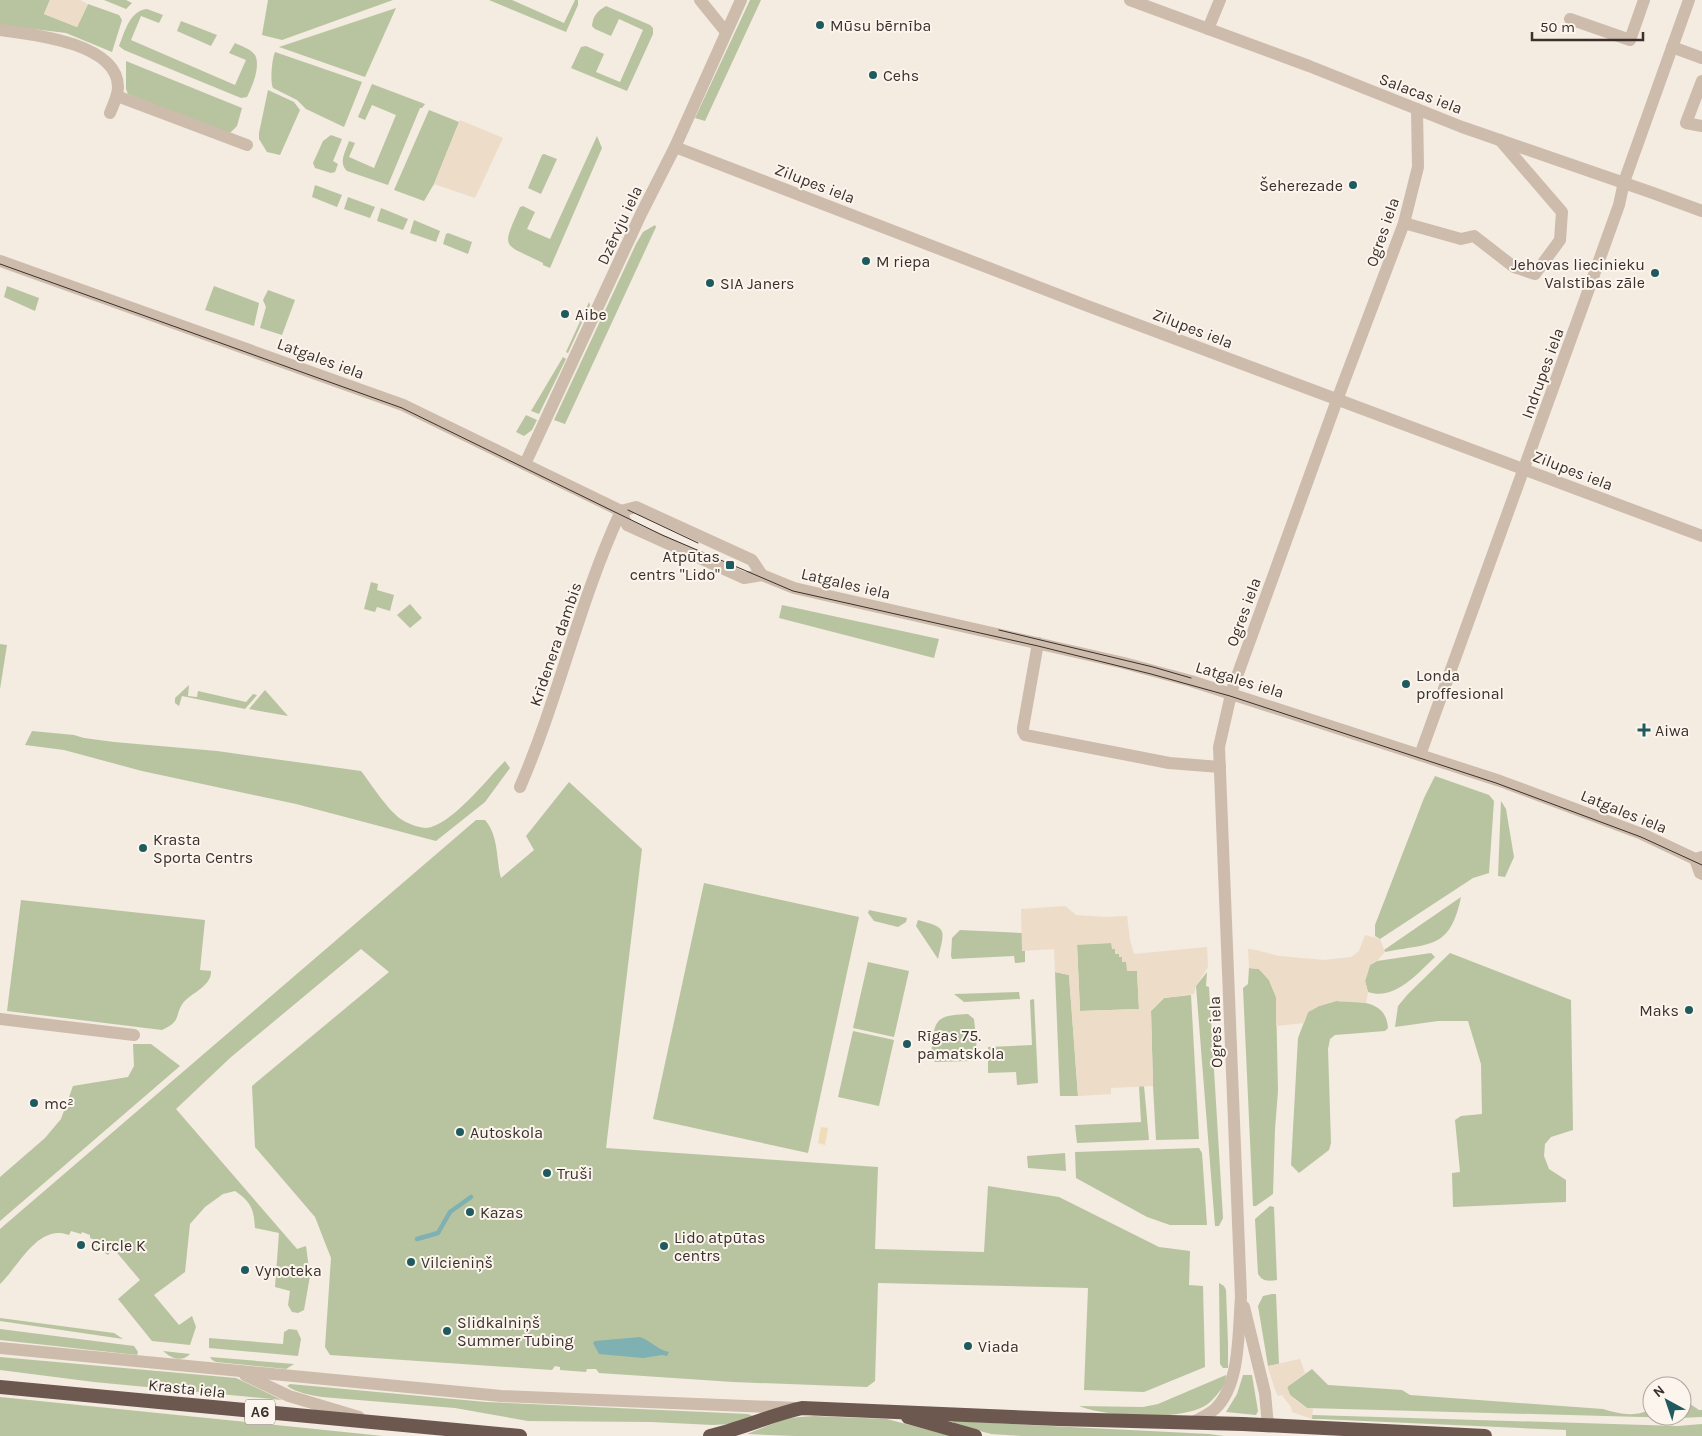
<svg xmlns="http://www.w3.org/2000/svg" width="1702" height="1436" font-family="Karla,sans-serif">
<style>
.green{fill:#b8c4a0}
.sand{fill:#efdcb8}
.plaza{fill:#ecdcc8;fill-rule:evenodd}
.water{fill:#7fb0b2}
.lines{fill:none;stroke-linecap:round;stroke-linejoin:round}
.stream{stroke:#7fb0b2;stroke-width:4.5}
.minor{stroke:#cdbbac;stroke-width:12}
.tertiary{stroke:#cdbbac;stroke-width:12}
.trunk{stroke:#6c584f;stroke-width:14}
.tram{stroke:#3b302b;stroke-width:1}
.poi-dot{fill:#1f5a5e;stroke:#fbf5ee;stroke-width:2}
.labels{text-anchor:middle;stroke-width:4;stroke-linejoin:round;paint-order:stroke}
.shield{fill:#fbf5ee;stroke:#756b66;stroke-width:1}
.shield-label{font-size:15px;font-weight:bold;fill:#3b302b}
.poi-label{font-size:16px;fill:#3b302b;stroke:#fbf5ee;text-anchor:start}
.street-label{font-size:16px;fill:#3b302b;stroke:#fbf5ee}
</style>
<rect width="100%" height="100%" fill="#f4ebe1"/>
<!-- green -->
<g class="green">
<polygon points="0,0 50,0 44,14 77,27 88,4 119,15 122,20 112,52 66,33 0,25"/>
<polygon points="104,0 126,0 132,3 126,9"/>
<polygon points="268,0 393,0 282,40 262,35"/>
<polygon points="489,0 512,0 564,23 575,0 578,0 578,5 566,32"/>
<polygon points="750,0 761,0 705,121 695,118"/>
<path d="M606,6L650,25L653,28V34L627,91L571,68L581,47L586,46L604,54L596,72L620,82L643,30L619,19L611,36L595,29L592,26C593,16 597,11 606,6Z"/>
<polygon points="396,8 365,77 279,47"/>
<path d="M147,9L163,15L159,23L141,16L131,40L235,85L246,60L229,53L235,43C241,46 251,49 255,55C261,66 252,87 247,97L241,98L124,50L119,46C125,32 129,11 147,9Z"/>
<polygon points="181,21 217,35 211,46 177,31"/>
<path d="M275,52L362,82L344,127L306,109L297,100L273,88C270,81 272,59 275,52Z"/>
<polygon points="126,61 242,108 237,126 229,134 128,94 126,89"/>
<path d="M372,84L425,104L422,108H420L388,185L347,171C338,162 346,151 349,141L355,143L349,157L374,168L396,115L372,105L365,120L358,117Z"/>
<polygon points="268,90 294,102 300,110 280,155 267,152 259,139 259,133"/>
<polygon points="429,110 459,122 434,184 424,201 394,190"/>
<polygon points="331,135 342,139 333,161 338,164 335,172 331,173 315,168 313,163 323,141"/>
<path d="M597,136L602,148L550,268L543,265V263C502,243 501,250 520,207L523,206L535,212L527,229L550,239Z"/>
<polygon points="544,154 557,159 541,194 528,188 542,155"/>
<polygon points="315,185 342,195 337,207 312,197"/>
<polygon points="348,197 375,207 370,218 344,209"/>
<polygon points="381,208 408,219 403,230 377,221"/>
<polygon points="414,220 440,231 436,242 410,233"/>
<polygon points="655,225 656,227 565,424 554,420 636,244 643,232"/>
<polygon points="448,233 472,242 468,254 443,244 446,234"/>
<polygon points="7,286 39,298 35,311 4,297"/>
<polygon points="214,286 259,303 254,326 205,310"/>
<polygon points="268,290 295,300 282,335 260,328 266,307 263,300"/>
<polygon points="589,302 590,305 568,353 566,352"/>
<polygon points="563,357 566,359 539,414 531,411"/>
<polygon points="526,415 537,420 532,430 524,436 516,432"/>
<polygon points="371,582 378,584 377,590 394,595 390,611 377,607 375,612 364,609"/>
<polygon points="410,604 422,618 410,628 397,615"/>
<polygon points="782,605 939,639 934,658 779,618"/>
<polygon points="0,644 7,645 0,689"/>
<polygon points="189,685 188,696 197,697 198,691 246,702 253,694 257,695 245,709 182,696 179,706 175,703 175,698"/>
<polygon points="265,690 288,716 249,709"/>
<path d="M32,731L74,735L84,738L114,742L217,751L361,771C372,785 389,813 404,821C409,824 420,828 426,828C451,826 487,779 505,761L510,768L485,802L436,841L296,804L142,771L64,750L25,745Z"/>
<polygon points="1435,776 1489,795 1494,801 1489,873 1473,878 1380,939 1375,936 1375,925 1424,798"/>
<path d="M569,782L642,849L606,1148L878,1167L875,1249L984,1252L988,1186L1059,1197L1159,1247L1190,1251L1189,1285L1203,1286L1205,1367L1144,1392L1084,1390L1088,1288L878,1283L875,1381L867,1387L733,1382L599,1373L596,1369H587L586,1372L560,1370V1367L555,1366L552,1370L330,1355L325,1347L331,1258L315,1217L255,1147L252,1086L389,972L361,949L230,1058L176,1109L297,1249L306,1246L310,1276L304,1310L298,1313L292,1312L288,1305L290,1291L275,1287L279,1233L255,1228C254,1209 251,1202 235,1191L223,1194L205,1207L190,1224L185,1272L154,1295L179,1325L192,1316L196,1327L190,1345L152,1341L118,1299L140,1280L113,1248L108,1255L96,1247L98,1241L90,1238V1235L82,1232L81,1234L71,1231L69,1235C38,1223 19,1266 0,1284V1229L476,820H485C499,836 496,860 501,878L534,850L526,836Z"/>
<polygon points="1501,801 1506,809 1514,857 1505,877 1498,876"/>
<polygon points="704,883 859,917 808,1153 653,1119"/>
<path d="M1461,897C1450,950 1430,943 1385,952L1384,950Z"/>
<path d="M21,900L205,920L200,970L211,971C212,986 191,993 183,1003C174,1016 182,1021 162,1030L7,1011Z"/>
<polygon points="869,910 907,918 906,922 898,927 874,921 868,913"/>
<path d="M918,920C948,928 945,929 938,959L916,926Z"/>
<polygon points="960,930 1022,933 1022,951 1025,951 1025,962 1015,963 1014,956 952,959 951,956 952,938"/>
<polygon points="1111,943 1126,962 1137,970 1139,1009 1080,1011 1077,944"/>
<path d="M1431,953L1435,957C1418,973 1395,1001 1368,992L1365,981L1370,965L1377,961Z"/>
<polygon points="1450,953 1571,1000 1573,1130 1551,1137 1545,1144 1544,1156 1549,1169 1566,1180 1566,1202 1453,1207 1452,1173 1460,1172 1455,1120 1461,1116 1482,1114 1481,1064 1468,1021 1438,1021 1395,1027 1398,1006 1408,994"/>
<polygon points="868,962 909,971 894,1037 853,1028"/>
<polygon points="1249,968 1259,969 1269,980 1276,997 1278,1091 1275,1129 1273,1194 1256,1206 1253,1206 1243,988 1248,984"/>
<polygon points="1055,972 1069,975 1078,1096 1060,1096"/>
<polygon points="1207,972 1206,986 1209,987 1223,1218 1219,1226 1215,1226 1196,986"/>
<polygon points="1019,992 1020,999 964,1002 954,994"/>
<polygon points="1191,995 1199,1139 1156,1140 1153,1086 1151,1011 1164,998"/>
<polygon points="1034,999 1038,1083 1017,1085 1016,1072 988,1073 988,1047 1032,1045 1030,1000"/>
<path d="M1336,1001C1358,1002 1386,999 1388,1028L1385,1031L1335,1035L1330,1039L1328,1049L1331,1143L1329,1150L1299,1173L1291,1165L1298,1038L1308,1012L1319,1006Z"/>
<path d="M968,1014L974,1019C975,1031 980,1053 971,1061L935,1062L931,1056C935,1023 931,1015 968,1014Z"/>
<polygon points="853,1031 894,1040 879,1106 838,1097"/>
<polygon points="133,1044 151,1044 180,1066 0,1221 0,1177 45,1138 61,1119 73,1086 128,1077 134,1066"/>
<polygon points="1139,1086 1144,1086 1149,1140 1077,1143 1075,1125 1141,1122"/>
<polygon points="1199,1148 1202,1153 1207,1225 1170,1225 1147,1217 1076,1178 1075,1152"/>
<polygon points="1065,1153 1066,1171 1028,1168 1027,1156"/>
<path d="M1270,1206L1274,1207L1277,1280C1268,1281 1263,1282 1258,1274L1255,1219Z"/>
<polygon points="1219,1283 1224,1286 1226,1290 1228,1343 1228,1368 1223,1368 1220,1364"/>
<polygon points="1272,1294 1276,1294 1279,1364 1268,1366 1258,1306 1263,1296"/>
<polygon points="0,1318 114,1333 123,1339 0,1321"/>
<polygon points="0,1329 134,1346 138,1352 137,1355 0,1340"/>
<polygon points="289,1329 297,1330 301,1339 298,1356 209,1348 209,1338 283,1344 284,1332"/>
<path d="M163,1351L190,1354C181,1363 171,1358 163,1351Z"/>
<polygon points="0,1357 236,1378 282,1400 94,1382 0,1370"/>
<polygon points="210,1357 294,1364 286,1369 216,1362 212,1360"/>
<path d="M1312,1369L1328,1385L1402,1390L1410,1395L1603,1409C1619,1414 1637,1418 1652,1408V1416H1682V1399H1683L1699,1410H1702V1417L1678,1418L1307,1408L1290,1395L1287,1387Z"/>
<path d="M1226,1375C1226,1381 1224,1387 1219,1392C1213,1400 1207,1406 1198,1409C1170,1420 1107,1417 1079,1406L1143,1407L1158,1404Z"/>
<polygon points="1243,1375 1252,1375 1258,1411 1256,1415 1226,1412 1237,1394"/>
<path d="M290,1384L486,1402L748,1414L753,1416L732,1424L713,1425L651,1422L528,1421L455,1408L322,1397C310,1395 298,1393 287,1386Z"/>
<polygon points="0,1397 383,1436 0,1436"/>
<polygon points="1312,1415 1678,1426 1702,1424 1702,1436 1566,1436 1566,1430 1319,1419 1312,1419"/>
<polygon points="814,1416 887,1419 951,1436 795,1436 747,1434 787,1418"/>
<polygon points="953,1421 1209,1434 1224,1436 1022,1436 991,1434 954,1424"/>
</g>
<!-- sand -->
<polygon class="sand" points="821,1127 828,1128 825,1145 818,1143"/>
<!-- plaza -->
<g class="plaza">
<polygon points="50,0 80,0 88,4 77,27 44,14"/>
<polygon points="460,120 503,138 475,198 434,184"/>
<path d="M1065,906L1076,915L1105,917L1127,916L1130,940L1134,954L1207,947L1208,967L1196,986L1194,994L1164,998L1151,1011L1153,1086L1111,1088V1094L1078,1096L1069,975L1055,972L1054,949L1022,951L1021,909ZM1111,943L1112,949H1115V954H1119V957H1122V962H1126L1127,971H1137L1139,1009L1080,1011L1077,945Z"/>
<polygon points="1365,935 1380,939 1385,952 1377,961 1370,965 1365,981 1368,992 1366,1003 1336,1001 1319,1006 1308,1012 1304,1023 1276,1026 1276,997 1269,980 1259,969 1249,968 1248,949 1256,950 1279,956 1324,960 1351,957 1359,951"/>
<polygon points="1300,1359 1305,1373 1287,1387 1290,1395 1298,1402 1307,1408 1313,1408 1312,1419 1292,1412 1291,1407 1282,1395 1278,1396 1276,1392 1269,1371 1268,1366"/>
</g>
<!-- water -->
<path class="water" d="M640,1337C651,1341 658,1350 669,1352L667,1356L662,1355L643,1358L599,1354L593,1343L595,1341Z"/>
<g class="lines">
<!-- stream -->
<polyline class="stream" points="417,1239 438,1233 450,1212 471,1197"/>
<!-- minor -->
<g class="minor">
<polyline points="700,0 726,32"/>
<polyline points="1130,0 1309,66 1462,127 1653,193 1702,211"/>
<polyline points="1570,19 1630,40 1644,0"/>
<polyline points="1208,29 1220,0"/>
<path d="M0,30C32,34 118,43 118,87C118,96 113,105 110,113"/>
<polyline points="1672,47 1702,58"/>
<polyline points="1702,81 1686,123 1702,126"/>
<polyline points="117,96 247,145"/>
<polyline points="675,147 1085,305 1702,536"/>
<polyline points="1404,223 1461,239 1474,236 1514,267 1535,274 1560,240 1562,212 1500,140"/>
<polyline points="525,464 641,214 675,147 741,0"/>
<polyline points="1038,643 1023,728 1023,731 1025,735 1169,763 1220,767"/>
<polyline points="1420,755 1582,308 1619,205 1624,182 1689,0"/>
<path d="M520,787C559,697 580,599 621,511"/>
<polyline points="0,1019 134,1035"/>
<polyline points="1244,1307 1265,1393 1268,1426"/>
<polyline points="0,1348 501,1396 797,1408"/>
<polyline points="245,1375 289,1396 359,1417"/>
<path d="M1191,1423C1199,1419 1208,1415 1215,1409C1241,1384 1238,1331 1241,1297L1219,747L1232,690L1337,400L1404,223L1418,167L1417,109"/>
</g>
<!-- tertiary -->
<g class="tertiary">
<polyline points="0,261 403,405 621,511 627,525 744,578 762,575"/>
<polyline points="621,511 636,507 752,560 762,575 794,588 1124,663 1191,681 1500,781 1642,834 1695,859 1702,857"/>
<polyline points="1695,859 1700,873 1702,874"/>
</g>
<!-- trunk -->
<g class="trunk">
<polyline points="0,1387 520,1436"/>
<polyline points="908,1417 975,1436"/>
<path d="M710,1436C741,1429 770,1415 802,1408L1059,1419L1243,1424L1485,1436"/>
</g>
<!-- tram -->
<g class="tram">
<polyline points="0,264 402,408 662,535 793,591 1038,646 1151,674 1230,696 1496,783 1641,837 1702,865"/>
<polyline points="628,510 698,543"/>
<polyline points="999,630 1153,667 1191,678"/>
</g>
</g>
<!-- markers -->
<g class="poi-dot">
<circle cx="820" cy="25" r="5"/>
<circle cx="873" cy="75" r="5"/>
<circle cx="1353" cy="185" r="5"/>
<circle cx="866" cy="261" r="5"/>
<circle cx="1655" cy="273" r="5"/>
<circle cx="710" cy="283" r="5"/>
<circle cx="565" cy="314" r="5"/>
<rect x="725" y="560" width="10" height="10" rx="2.5"/>
<circle cx="1406" cy="684" r="5"/>
<path d="M1641.5 722.5h5v5h5v5h-5v5h-5v-5h-5v-5h5z"/>
<circle cx="143" cy="848" r="5"/>
<circle cx="1689" cy="1010" r="5"/>
<circle cx="907" cy="1044" r="5"/>
<circle cx="34" cy="1103" r="5"/>
<circle cx="460" cy="1132" r="5"/>
<circle cx="547" cy="1173" r="5"/>
<circle cx="470" cy="1212" r="5"/>
<circle cx="81" cy="1245" r="5"/>
<circle cx="664" cy="1246" r="5"/>
<circle cx="411" cy="1262" r="5"/>
<circle cx="245" cy="1270" r="5"/>
<circle cx="447" cy="1331" r="5"/>
<circle cx="968" cy="1346" r="5"/>
</g>
<g class="labels">
<!-- shield labels -->
<rect class="shield" x="245" y="1399.5" width="30" height="25" rx="4"/>
<g class="shield-label">
<text x="260" y="1417">A6</text>
</g>
<!-- poi labels -->
<g class="poi-label">
<text x="830" y="31">Mūsu bērnība</text>
<text x="883" y="81">Cehs</text>
<text x="1343" y="191" text-anchor="end">Šeherezade</text>
<text x="876" y="267">M riepa</text>
<text x="1645" y="270" text-anchor="end">Jehovas liecinieku<tspan x="1645" dy="18">Valstības zāle</tspan></text>
<text x="720" y="289">SIA Janers</text>
<text x="575" y="320">Aibe</text>
<text x="720" y="562" text-anchor="end">Atpūtas<tspan x="720" dy="18">centrs "Lido"</tspan></text>
<text x="1416" y="681">Londa<tspan x="1416" dy="18">proffesional</tspan></text>
<text x="1655" y="736">Aiwa</text>
<text x="153" y="845">Krasta<tspan x="153" dy="18">Sporta Centrs</tspan></text>
<text x="1679" y="1016" text-anchor="end">Maks</text>
<text x="917" y="1041">Rīgas 75.<tspan x="917" dy="18">pamatskola</tspan></text>
<text x="44" y="1109">mc²</text>
<text x="470" y="1138">Autoskola</text>
<text x="557" y="1179">Truši</text>
<text x="480" y="1218">Kazas</text>
<text x="674" y="1243">Lido atpūtas<tspan x="674" dy="18">centrs</tspan></text>
<text x="91" y="1251">Circle K</text>
<text x="421" y="1268">Vilcieniņš</text>
<text x="255" y="1276">Vynoteka</text>
<text x="457" y="1328">Slidkalniņš<tspan x="457" dy="18">Summer Tubing</tspan></text>
<text x="978" y="1352">Viada</text>
</g>
<!-- street labels -->
<g class="street-label">
<text transform="translate(1421 93) rotate(21)" y="6">Salacas iela</text>
<text transform="translate(815 183) rotate(21)" y="6">Zilupes iela</text>
<text transform="translate(619 225) rotate(-65)" y="6">Dzērvju iela</text>
<text transform="translate(1382 232) rotate(-71)" y="6">Ogres iela</text>
<text transform="translate(1193 328) rotate(21)" y="6">Zilupes iela</text>
<text transform="translate(321 358) rotate(20)" y="6">Latgales iela</text>
<text transform="translate(1542 373) rotate(-70)" y="6">Indrupes iela</text>
<text transform="translate(1573 470) rotate(21)" y="6">Zilupes iela</text>
<text transform="translate(846 583) rotate(13)" y="6">Latgales iela</text>
<text transform="translate(1243 612) rotate(-70)" y="6">Ogres iela</text>
<text transform="translate(555 644) rotate(-71)" y="6">Krīdenera dambis</text>
<text transform="translate(1240 679) rotate(17)" y="6">Latgales iela</text>
<text transform="translate(1624 811) rotate(22)" y="6">Latgales iela</text>
<text transform="translate(1215 1032) rotate(-92)" y="6">Ogres iela</text>
<text transform="translate(187 1388) rotate(6)" y="6">Krasta iela</text>
</g>
</g>
<!-- north arrow -->
<g transform="translate(1667 1401) rotate(320)"><circle r="24" fill="#fbf5ee" stroke="#aea6a0"/>
<path d="M0-4L9 19L0 12L-9 19Z" fill="#1f5a5e"/>
<text y="-8" font-size="14" font-weight="bold" text-anchor="middle" fill="#3b302b">N</text>
</g>
<!-- scale -->
<path d="M1532 32v8h111v-8" fill="none" stroke="#3b302b" stroke-width="2.5"/>
<text x="1540" y="32" font-size="15" fill="#3b302b" stroke="#fbf5ee" stroke-width="4" paint-order="stroke">50 m</text>
</svg>
